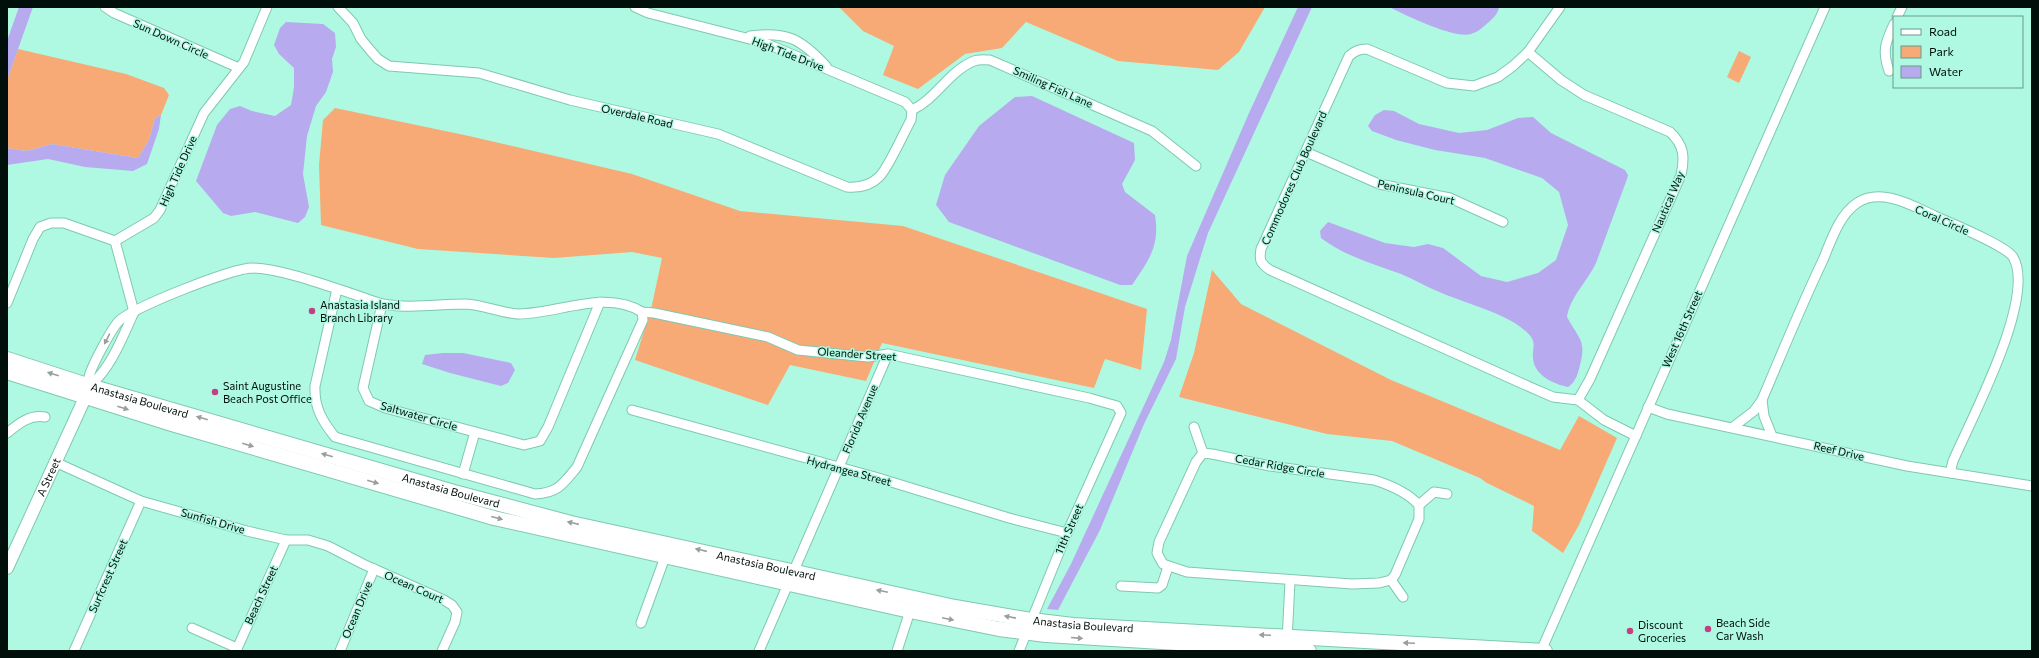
<svg xmlns="http://www.w3.org/2000/svg" width="2039" height="658" font-family="Commissioner,sans-serif">
<style>
.green{fill:#f7a976}
.water{fill:#b8aaef}
.lines{fill:none;stroke-linecap:round;stroke-linejoin:round}
.street-casing{stroke:#7fc8b2;stroke-width:11}
.secondary-casing{stroke:#7fc8b2;stroke-width:14}
.primary-casing{stroke:#7fc8b2;stroke-width:16}
.street{stroke:#fff;stroke-width:9}
.secondary{stroke:#fff;stroke-width:12}
.primary{stroke:#fff;stroke-width:14}
.oneway{fill:#999f9d}
.poi-dot{fill:#c43f82;stroke:#aff9e2;stroke-width:1.5}
.labels{text-anchor:middle;stroke-width:3;stroke-linejoin:round;paint-order:stroke}
.street-label{font-size:11px;fill:#000f0a;stroke:#aff9e2}
.poi-label{font-size:11px;fill:#000f0a;stroke:#aff9e2;text-anchor:start}
</style>
<rect width="100%" height="100%" fill="#aff9e2"/>
<!-- green -->
<g class="green">
<polygon points="839,7 1265,7 1239,52 1218,70 1118,61 1026,22 1002,48 965,54 918,89 883,75 894,46 863,31"/>
<polygon points="18,49 126,74 164,88 169,95 161,115 155,118 149,140 138,158 52,144 26,151 7,148 7,80"/>
<polygon points="1739,51 1751,57 1739,83 1727,77"/>
<polygon points="335,108 469,136 632,174 740,211 903,226 1147,309 1141,370 1105,359 1094,388 882,343 866,381 790,365 768,405 635,360 652,305 662,258 632,252 554,258 418,249 321,225 319,165 323,120"/>
<polygon points="1212,270 1241,304 1391,380 1560,450 1579,416 1617,438 1579,525 1563,553 1532,531 1534,506 1487,483 1480,478 1392,441 1327,434 1179,397 1194,353"/>
</g>
<!-- water -->
<g class="water">
<polygon points="19,7 33,7 7,80 7,41"/>
<polygon points="1298,7 1312,7 1208,233 1185,307 1176,359 1144,424 1100,530 1058,610 1047,609 1071,564 1164,362 1171,340 1187,256 1249,113"/>
<path d="M1389,7H1499C1498,14 1494,17 1489,22C1483,27 1478,32 1471,34C1453,39 1406,15 1389,7Z"/>
<polygon points="286,22 323,24 335,33 336,47 332,59 333,72 326,92 316,106 307,136 303,174 309,207 305,217 298,223 255,212 231,216 223,213 196,181 217,125 230,109 240,106 252,111 275,116 291,105 294,87 294,68 279,54 274,45 280,28"/>
<path d="M1032,96L1134,143L1135,160L1122,184L1125,192L1155,215C1160,246 1149,260 1132,285H1120L949,222L936,205L945,175L979,126L1015,97Z"/>
<path d="M1384,110L1394,111L1419,124L1459,133L1487,130L1518,118L1533,117L1551,133L1625,170L1628,175L1627,179L1596,263C1587,282 1570,297 1567,317C1580,341 1587,340 1579,369C1577,377 1574,383 1568,387C1553,384 1534,375 1533,358C1532,350 1536,344 1531,337C1528,332 1518,325 1513,322C1488,308 1462,302 1437,291C1425,286 1413,279 1401,274C1373,264 1345,256 1321,238L1320,231L1328,222L1385,243L1414,247L1428,244L1443,248L1481,276L1507,282L1538,273L1556,260L1568,225L1559,192L1542,178L1485,158L1435,150L1396,140L1372,131L1368,126L1375,115Z"/>
<polygon points="161,115 159,129 147,164 133,171 85,167 48,159 7,165 7,148 26,151 52,144 138,158 149,140 155,118"/>
<polygon points="443,353 463,353 511,363 515,370 508,383 501,386 450,373 422,364 425,355"/>
</g>
<g class="lines">
<!-- street casing -->
<g class="street-casing">
<g id="street">
<polyline points="105,7 114,13 239,68"/>
<path d="M338,7L353,23L361,39L370,50L378,59L389,66L479,73L570,100L718,134L847,187C859,188 870,186 879,177C888,169 904,132 911,120L912,110"/>
<polyline points="635,7 648,13 765,43 905,102 912,110"/>
<path d="M1560,7L1528,52L1513,66L1498,77L1474,86L1447,83L1367,49C1359,49 1355,51 1349,56L1261,249C1259,260 1260,263 1270,270L1530,387L1553,397L1578,400L1604,420L1636,436"/>
<polyline points="1897,17 1902,7"/>
<path d="M750,36C788,31 802,40 826,66"/>
<path d="M1528,52L1561,80L1584,95L1670,132C1684,145 1685,157 1681,175L1590,379L1578,400"/>
<path d="M1889,71C1882,51 1885,43 1894,24"/>
<path d="M912,110C936,99 949,71 974,61C979,59 985,60 990,60L1152,131L1196,166"/>
<polyline points="1306,152 1379,184 1450,198 1503,222"/>
<polyline points="115,241 134,312"/>
<polyline points="7,303 33,239 40,227 51,223 64,223 115,241 154,218 160,210 204,113 244,62 267,7"/>
<polyline points="382,304 363,388 369,401 385,408 524,445 540,441 548,427 600,302"/>
<polyline points="642,312 654,313 768,337 798,350 868,357 888,354 1089,398 1117,406 1121,413 1067,533 1019,651"/>
<path d="M90,386C90,383 89,379 89,377C91,367 111,330 118,322C130,308 233,268 252,268C282,269 325,285 353,294C363,297 373,302 383,304C410,309 439,304 466,304C484,305 501,313 518,314C558,314 605,289 642,312L643,320L577,467C563,484 558,493 535,494L335,437C322,421 314,407 315,386L337,289"/>
<path d="M90,386C112,366 122,338 134,312"/>
<polyline points="1762,400 1764,416 1772,436"/>
<polyline points="1648,407 1667,414 1907,466 2032,486"/>
<polyline points="632,410 875,477 1009,518 1067,533"/>
<polyline points="1194,427 1203,453"/>
<path d="M1733,427L1754,411L1762,400C1782,353 1801,306 1823,260C1831,241 1839,215 1857,203C1881,187 1913,206 1935,216C1950,223 2005,245 2013,257C2037,297 1971,419 1953,461L1950,473"/>
<path d="M7,433C18,424 30,414 45,417"/>
<path d="M1203,453L1212,454L1270,466L1374,480C1390,485 1408,493 1419,505V519L1395,575L1391,580L1379,583L1352,584L1187,572L1163,564L1157,553L1159,542L1196,462Z"/>
<polyline points="55,462 141,501 247,531 286,540 308,540 328,546 363,564 444,600 452,605 457,612 455,622 442,651"/>
<polyline points="463,474 475,432"/>
<polyline points="1419,505 1434,492 1447,494"/>
<polyline points="1391,580 1403,597"/>
<polyline points="1121,586 1158,588 1162,585 1168,567"/>
<polyline points="641,623 665,557"/>
<polyline points="192,628 237,648"/>
<polyline points="1287,641 1290,581"/>
<polyline points="74,651 141,501"/>
<polyline points="236,651 286,540"/>
<polyline points="340,651 374,569"/>
<polyline points="759,651 888,354"/>
<polyline points="897,651 910,611"/>
<polyline points="1541,651 1825,7"/>
</g>
</g>
<!-- secondary casing -->
<g class="secondary-casing">
<g id="secondary">
<path id="s1" d="M7,568L89,389"/>
</g>
</g>
<!-- primary casing -->
<g class="primary-casing">
<g id="primary">
<path id="s2" d="M7,359L90,386L454,492L571,523L955,607L1031,620L1073,625L1545,651"/>
<polyline points="7,372 172,424 494,518 910,611 999,629 1046,635 1309,651"/>
</g>
</g>
<!-- street -->
<use href="#street" class="street"/>
<!-- secondary -->
<use href="#secondary" class="secondary"/>
<!-- primary -->
<use href="#primary" class="primary"/>
</g>
<!-- one-way arrows -->
<defs><path id="oneway-solid" d="M-6-.8H1V-3.2L6.5 0L1 3.2V.8H-6Z"/></defs>
<g class="oneway">
<use href="#oneway-solid" transform="translate(107 339) rotate(117)"/>
<use href="#oneway-solid" transform="translate(53 374) rotate(-162)"/>
<use href="#oneway-solid" transform="translate(123 408) rotate(17)"/>
<use href="#oneway-solid" transform="translate(202 418) rotate(-164)"/>
<use href="#oneway-solid" transform="translate(248 445) rotate(16)"/>
<use href="#oneway-solid" transform="translate(327 455) rotate(-164)"/>
<use href="#oneway-solid" transform="translate(373 482) rotate(16)"/>
<use href="#oneway-solid" transform="translate(497 518) rotate(15)"/>
<use href="#oneway-solid" transform="translate(573 523) rotate(-167)"/>
<use href="#oneway-solid" transform="translate(701 550) rotate(-167)"/>
<use href="#oneway-solid" transform="translate(882 591) rotate(-168)"/>
<use href="#oneway-solid" transform="translate(1010 617) rotate(-169)"/>
<use href="#oneway-solid" transform="translate(948 619) rotate(12)"/>
<use href="#oneway-solid" transform="translate(1265 635) rotate(-177)"/>
<use href="#oneway-solid" transform="translate(1077 638) rotate(5)"/>
<use href="#oneway-solid" transform="translate(1409 643) rotate(-177)"/>
</g>
<!-- markers -->
<g class="poi-dot">
<circle cx="312" cy="311" r="4"/>
<circle cx="215" cy="392" r="4"/>
<circle cx="1708" cy="629" r="4"/>
<circle cx="1630" cy="631" r="4"/>
</g>
<g class="labels">
<!-- street labels -->
<g class="street-label">
<text transform="translate(171 39) rotate(24)" y="4">Sun Down Circle</text>
<text transform="translate(788 54) rotate(21)" y="4">High Tide Drive</text>
<text transform="translate(1053 87) rotate(24)" y="4">Smiling Fish Lane</text>
<text transform="translate(637 116) rotate(13)" y="4">Overdale Road</text>
<text transform="translate(178 171) rotate(-66)" y="4">High Tide Drive</text>
<text transform="translate(1294 178) rotate(-66)" y="4">Commodores Club Boulevard</text>
<text transform="translate(1416 192) rotate(13)" y="4">Peninsula Court</text>
<text transform="translate(1668 202) rotate(-67)" y="4">Nautical Way</text>
<text transform="translate(1942 220) rotate(24)" y="4">Coral Circle</text>
<text transform="translate(1682 329) rotate(-66)" y="4">West 16th Street</text>
<text transform="translate(857 354) rotate(4)" y="4">Oleander Street</text>
<text dy="4" stroke="none"><textPath href="#s2" startOffset="139">Anastasia Boulevard</textPath></text>
<text transform="translate(419 416) rotate(16)" y="4">Saltwater Circle</text>
<text transform="translate(860 419) rotate(-67)" y="4">Florida Avenue</text>
<text transform="translate(1839 451) rotate(13)" y="4">Reef Drive</text>
<text transform="translate(1280 466) rotate(10)" y="4">Cedar Ridge Circle</text>
<text transform="translate(849 471) rotate(15)" y="4">Hydrangea Street</text>
<text dy="4" stroke="none"><textPath href="#s1" startOffset="100">A Street</textPath></text>
<text dy="4" stroke="none"><textPath href="#s2" startOffset="463">Anastasia Boulevard</textPath></text>
<text transform="translate(213 521) rotate(16)" y="4">Sunfish Drive</text>
<text transform="translate(1069 529) rotate(-66)" y="4">11th Street</text>
<text dy="4" stroke="none"><textPath href="#s2" startOffset="787">Anastasia Boulevard</textPath></text>
<text transform="translate(108 576) rotate(-66)" y="4">Surfcrest Street</text>
<text transform="translate(414 587) rotate(24)" y="4">Ocean Court</text>
<text transform="translate(261 595) rotate(-65)" y="4">Beach Street</text>
<text transform="translate(357 610) rotate(-67)" y="4">Ocean Drive</text>
<text dy="4" stroke="none"><textPath href="#s2" startOffset="1110">Anastasia Boulevard</textPath></text>
</g>
<!-- poi labels -->
<g class="poi-label">
<text x="320" y="309">Anastasia Island<tspan x="320" dy="13">Branch Library</tspan></text>
<text x="223" y="390">Saint Augustine<tspan x="223" dy="13">Beach Post Office</tspan></text>
<text x="1716" y="627">Beach Side<tspan x="1716" dy="13">Car Wash</tspan></text>
<text x="1638" y="629">Discount<tspan x="1638" dy="13">Groceries</tspan></text>
</g>
</g>
<!-- border -->
<rect width="2039" height="658" fill="none" stroke="#000f0a" stroke-width="16"/>
<!-- legend -->
<rect x="1893" y="16" width="130" height="72" fill="#aff9e2" stroke="#699b8c"/>
<rect x="1901" y="29" width="20" height="6" fill="#ffffff" stroke="#699b8c"/>
<text x="1929" y="36" font-size="12" fill="#000f0a">Road</text>
<rect x="1901" y="46" width="20" height="12" fill="#f7a976" stroke="#699b8c"/>
<text x="1929" y="56" font-size="12" fill="#000f0a">Park</text>
<rect x="1901" y="66" width="20" height="12" fill="#b8aaef" stroke="#699b8c"/>
<text x="1929" y="76" font-size="12" fill="#000f0a">Water</text>
</svg>
